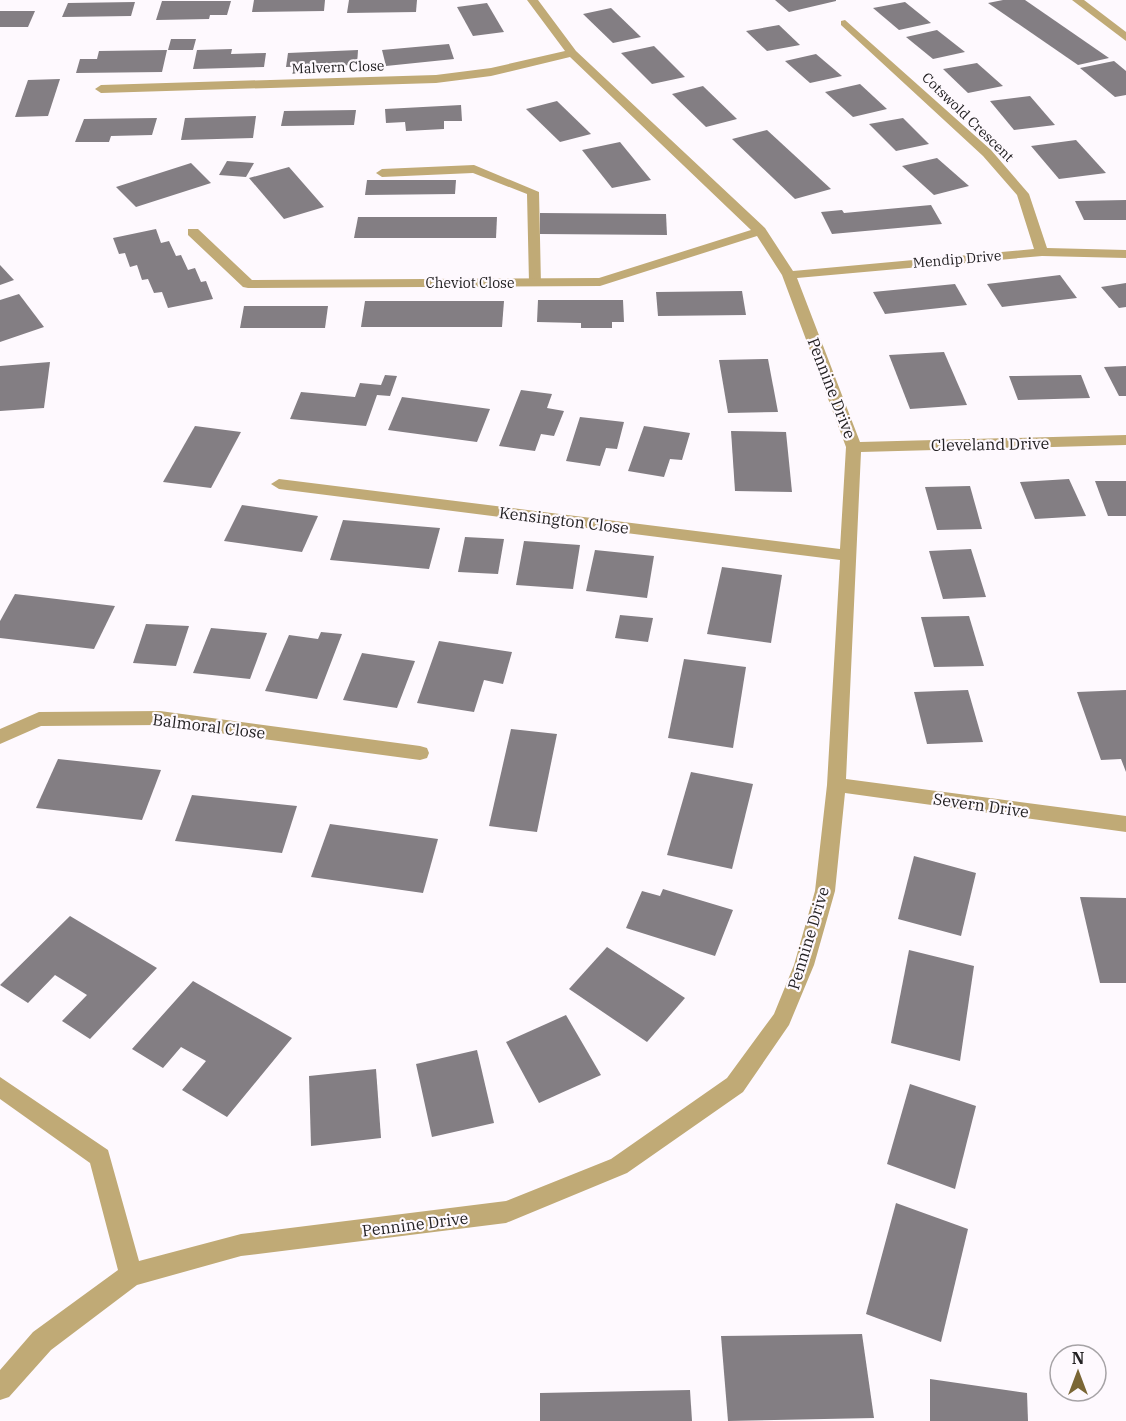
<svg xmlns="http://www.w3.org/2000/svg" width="1126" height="1421" font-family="'IBM Plex Serif',serif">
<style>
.building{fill:#837e83}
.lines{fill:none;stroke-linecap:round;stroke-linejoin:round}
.service{fill:#c0aa76;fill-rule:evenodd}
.minor{fill:#c0aa76;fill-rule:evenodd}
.labels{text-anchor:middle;stroke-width:4.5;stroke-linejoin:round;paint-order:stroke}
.far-street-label{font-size:14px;fill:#232123;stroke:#fef9fe}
.street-label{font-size:16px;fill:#232123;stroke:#fef9fe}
</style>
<rect width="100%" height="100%" fill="#fef9fe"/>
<!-- building -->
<g class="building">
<polygon points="254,0 325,0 324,11 252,12"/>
<polygon points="349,0 417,0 416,12 347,13"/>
<polygon points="775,0 836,0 836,1 789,12"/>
<polygon points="1003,0 1025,0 1109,58 1078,65 988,3"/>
<polygon points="162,1 231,1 227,15 210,15 209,19 156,20"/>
<polygon points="135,2 131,16 62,17 68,3"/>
<polygon points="905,2 931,23 899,30 873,8"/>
<polygon points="487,3 504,32 473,36 457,7"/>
<polygon points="611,8 641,37 613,43 583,14"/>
<polygon points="0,11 35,11 28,27 0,27"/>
<polygon points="779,25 800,45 767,51 746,31"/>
<polygon points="937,30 965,52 933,59 906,37"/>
<polygon points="171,39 196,39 193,50 168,50"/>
<polygon points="449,44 454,59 386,66 382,50"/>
<polygon points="654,46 685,77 652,84 621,53"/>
<polygon points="232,49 231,54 266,53 264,67 193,69 197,50"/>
<polygon points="167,50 162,72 76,73 80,59 97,59 99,51"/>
<polygon points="358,50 357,65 286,67 288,53"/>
<polygon points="816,54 842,76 810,83 785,61"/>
<polygon points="1114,61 1126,71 1126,95 1115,97 1080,68"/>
<polygon points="977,63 1003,86 968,93 943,69"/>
<polygon points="60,79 48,116 15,117 28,80"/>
<polygon points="860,84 887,109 853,117 825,92"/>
<polygon points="703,86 737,119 706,127 672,94"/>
<polygon points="1030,96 1055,125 1014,130 990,101"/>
<polygon points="557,101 591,134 560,142 526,109"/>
<polygon points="461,105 462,121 444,121 444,129 406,131 405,122 386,123 385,109"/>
<polygon points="356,110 354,125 281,126 284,111"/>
<polygon points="256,116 253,138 181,140 185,118"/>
<polygon points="157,118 152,135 111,136 109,142 75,142 84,119"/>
<polygon points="903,118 929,144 896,151 869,124"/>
<polygon points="767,130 831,189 795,199 732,139"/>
<polygon points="1076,140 1106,173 1059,179 1031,146"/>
<polygon points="620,142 651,180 612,188 582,150"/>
<polygon points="937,158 969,186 934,195 902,166"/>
<polygon points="227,161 254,163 246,177 219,175"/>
<polygon points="191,163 211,183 136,207 116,187"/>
<polygon points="289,167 324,207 284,219 249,178"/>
<polygon points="367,180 456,180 455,194 365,195"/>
<polygon points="1126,200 1126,220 1084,220 1075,201"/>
<polygon points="931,205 942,224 832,234 821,212 842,210 844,213"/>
<polygon points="540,213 666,214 667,235 540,234"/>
<polygon points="358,217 497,217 496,238 354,238"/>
<polygon points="156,229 161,243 169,241 176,256 181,255 188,270 195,268 201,282 206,281 213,299 168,308 162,292 154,293 148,279 142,280 137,265 130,267 125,253 119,254 113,238"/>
<polygon points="0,265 14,280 0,285"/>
<polygon points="1060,275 1077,298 1002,307 987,284"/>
<polygon points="1126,283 1126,307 1119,308 1101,287"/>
<polygon points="955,284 967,305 885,314 873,292"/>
<polygon points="742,291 746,315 658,316 656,292"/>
<polygon points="19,294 44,327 0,342 0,300"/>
<polygon points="538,300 623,300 624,322 612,322 612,328 581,328 581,323 537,322"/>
<polygon points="365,301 504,301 502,327 361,327"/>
<polygon points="244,306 328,306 325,328 240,328"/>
<polygon points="944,352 967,405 910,409 889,355"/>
<polygon points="768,359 778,412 728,413 719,360"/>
<polygon points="50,362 44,408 0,411 0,366"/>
<polygon points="1126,366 1126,396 1119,396 1104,367"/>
<polygon points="385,375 397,376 390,396 377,395 366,426 290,419 301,392 355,397 360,383 381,385"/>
<polygon points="1081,375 1090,398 1018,400 1009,376"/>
<polygon points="521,390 552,394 547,408 564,411 554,436 541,434 535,451 499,446"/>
<polygon points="402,397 490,409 477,442 388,430"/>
<polygon points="580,417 624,422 617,449 606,448 600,466 566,461"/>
<polygon points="195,426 241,432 211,488 163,482"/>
<polygon points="644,426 690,433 682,460 670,459 664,477 628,471"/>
<polygon points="731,431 786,432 792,492 735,491"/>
<polygon points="1069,479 1086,516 1035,519 1020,482"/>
<polygon points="1095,481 1126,481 1126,516 1108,516"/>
<polygon points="970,486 982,529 937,530 925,487"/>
<polygon points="242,505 318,516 302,552 224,541"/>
<polygon points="343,520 440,528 429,569 330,560"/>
<polygon points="465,537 504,539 498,574 458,572"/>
<polygon points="524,541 580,545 573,589 516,585"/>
<polygon points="971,549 986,597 943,599 929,551"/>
<polygon points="595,550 654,556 647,598 586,591"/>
<polygon points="722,567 782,575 771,643 707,634"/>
<polygon points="15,594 115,606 94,649 0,638 0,621"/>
<polygon points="620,615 653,618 648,642 615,638"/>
<polygon points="969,616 984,666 934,667 921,617"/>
<polygon points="146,624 189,626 176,666 133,663"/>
<polygon points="211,628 267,633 250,679 193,673"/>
<polygon points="321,632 342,634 317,699 265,691 289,635 318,639"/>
<polygon points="439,641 512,652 503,684 484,680 474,712 417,703"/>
<polygon points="362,653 415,661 397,708 343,700"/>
<polygon points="684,659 746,667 733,748 668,738"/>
<polygon points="968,690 983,742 927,744 914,692"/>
<polygon points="1126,690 1126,772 1121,759 1101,760 1077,692"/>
<polygon points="511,729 557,734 537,832 489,826"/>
<polygon points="58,759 161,770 142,820 36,808"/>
<polygon points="691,772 753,784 732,869 667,855"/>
<polygon points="192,795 297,806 282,853 175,841"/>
<polygon points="330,824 438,839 423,893 311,877"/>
<polygon points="914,856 976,873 961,936 898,919"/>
<polygon points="663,889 733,910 715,956 626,928 642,891 660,896"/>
<polygon points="1080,897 1126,898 1126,983 1100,983"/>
<polygon points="70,916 157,968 90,1039 62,1021 87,995 55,975 28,1003 0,985"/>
<polygon points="607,947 685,998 647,1042 569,989"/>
<polygon points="909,950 974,966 960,1061 891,1043"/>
<polygon points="193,981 292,1038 227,1117 182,1090 206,1061 181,1047 163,1068 132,1049"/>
<polygon points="566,1015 601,1075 539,1103 506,1042"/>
<polygon points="477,1050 494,1123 432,1137 416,1064"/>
<polygon points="376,1069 381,1138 311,1146 309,1076"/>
<polygon points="910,1084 976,1106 955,1189 887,1164"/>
<polygon points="896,1203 968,1229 941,1342 866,1314"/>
<polygon points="862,1334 874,1418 728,1421 721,1336"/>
<polygon points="930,1379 1027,1393 1028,1421 930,1421"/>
<polygon points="690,1390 692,1421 540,1421 540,1393"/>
</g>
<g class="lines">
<!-- service -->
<polygon class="service" points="474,165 539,192 541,285 536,286 529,282 527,194 473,173 382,177 376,173 382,169"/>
<!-- minor -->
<g class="minor">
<polygon points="527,0 538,0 576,51 765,228 793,271 1034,249 1017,195 983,156 841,25 841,21 845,20 991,150 1029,194 1047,248 1126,250 1126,258 1042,256 797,278 860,442 1126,435 1126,445 861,452 846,779 1126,816 1126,832 845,793 835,891 814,965 789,1025 743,1092 627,1173 506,1223 241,1256 137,1285 51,1350 9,1397 0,1400 0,1370 33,1332 118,1270 90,1163 0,1099 0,1077 108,1150 139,1261 241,1234 506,1201 611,1159 727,1078 774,1014 794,965 815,891 827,785 840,560 279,489 271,484 279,479 840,549 846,447 782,275 757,236 600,286 248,288 243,287 188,235 188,229 198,229 252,280 599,278 751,230 570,57 491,76 436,83 101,93 95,89 101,85 436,75 491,68 565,51"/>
<polygon points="1072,0 1084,0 1126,32 1126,41"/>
<polygon points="160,711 420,746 427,748 429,753 427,758 420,760 160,725 41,726 0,744 0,729 39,712"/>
</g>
</g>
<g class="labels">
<!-- far-street labels -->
<g class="far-street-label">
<text transform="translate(338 67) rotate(-2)" y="5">Malvern Close</text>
<text transform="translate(968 117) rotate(44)" y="5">Cotswold Crescent</text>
<text transform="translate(957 259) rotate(-5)" y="5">Mendip Drive</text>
<text x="470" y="288">Cheviot Close</text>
</g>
<!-- street labels -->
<g class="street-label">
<text transform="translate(832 388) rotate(69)" y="6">Pennine Drive</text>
<text transform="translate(990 444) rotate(-1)" y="6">Cleveland Drive</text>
<text transform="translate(564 520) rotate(7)" y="6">Kensington Close</text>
<text transform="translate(209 726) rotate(7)" y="6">Balmoral Close</text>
<text transform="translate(981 805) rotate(8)" y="6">Severn Drive</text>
<text transform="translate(808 938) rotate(-73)" y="6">Pennine Drive</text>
<text transform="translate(415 1224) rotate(-7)" y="6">Pennine Drive</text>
</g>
</g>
<!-- north arrow -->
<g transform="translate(1078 1373)"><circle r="28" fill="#fef9fe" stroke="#a6a3a6" stroke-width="1.5"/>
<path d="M0-4.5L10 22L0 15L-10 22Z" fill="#7a6635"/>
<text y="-9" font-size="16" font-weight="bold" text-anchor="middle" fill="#232123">N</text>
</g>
</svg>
